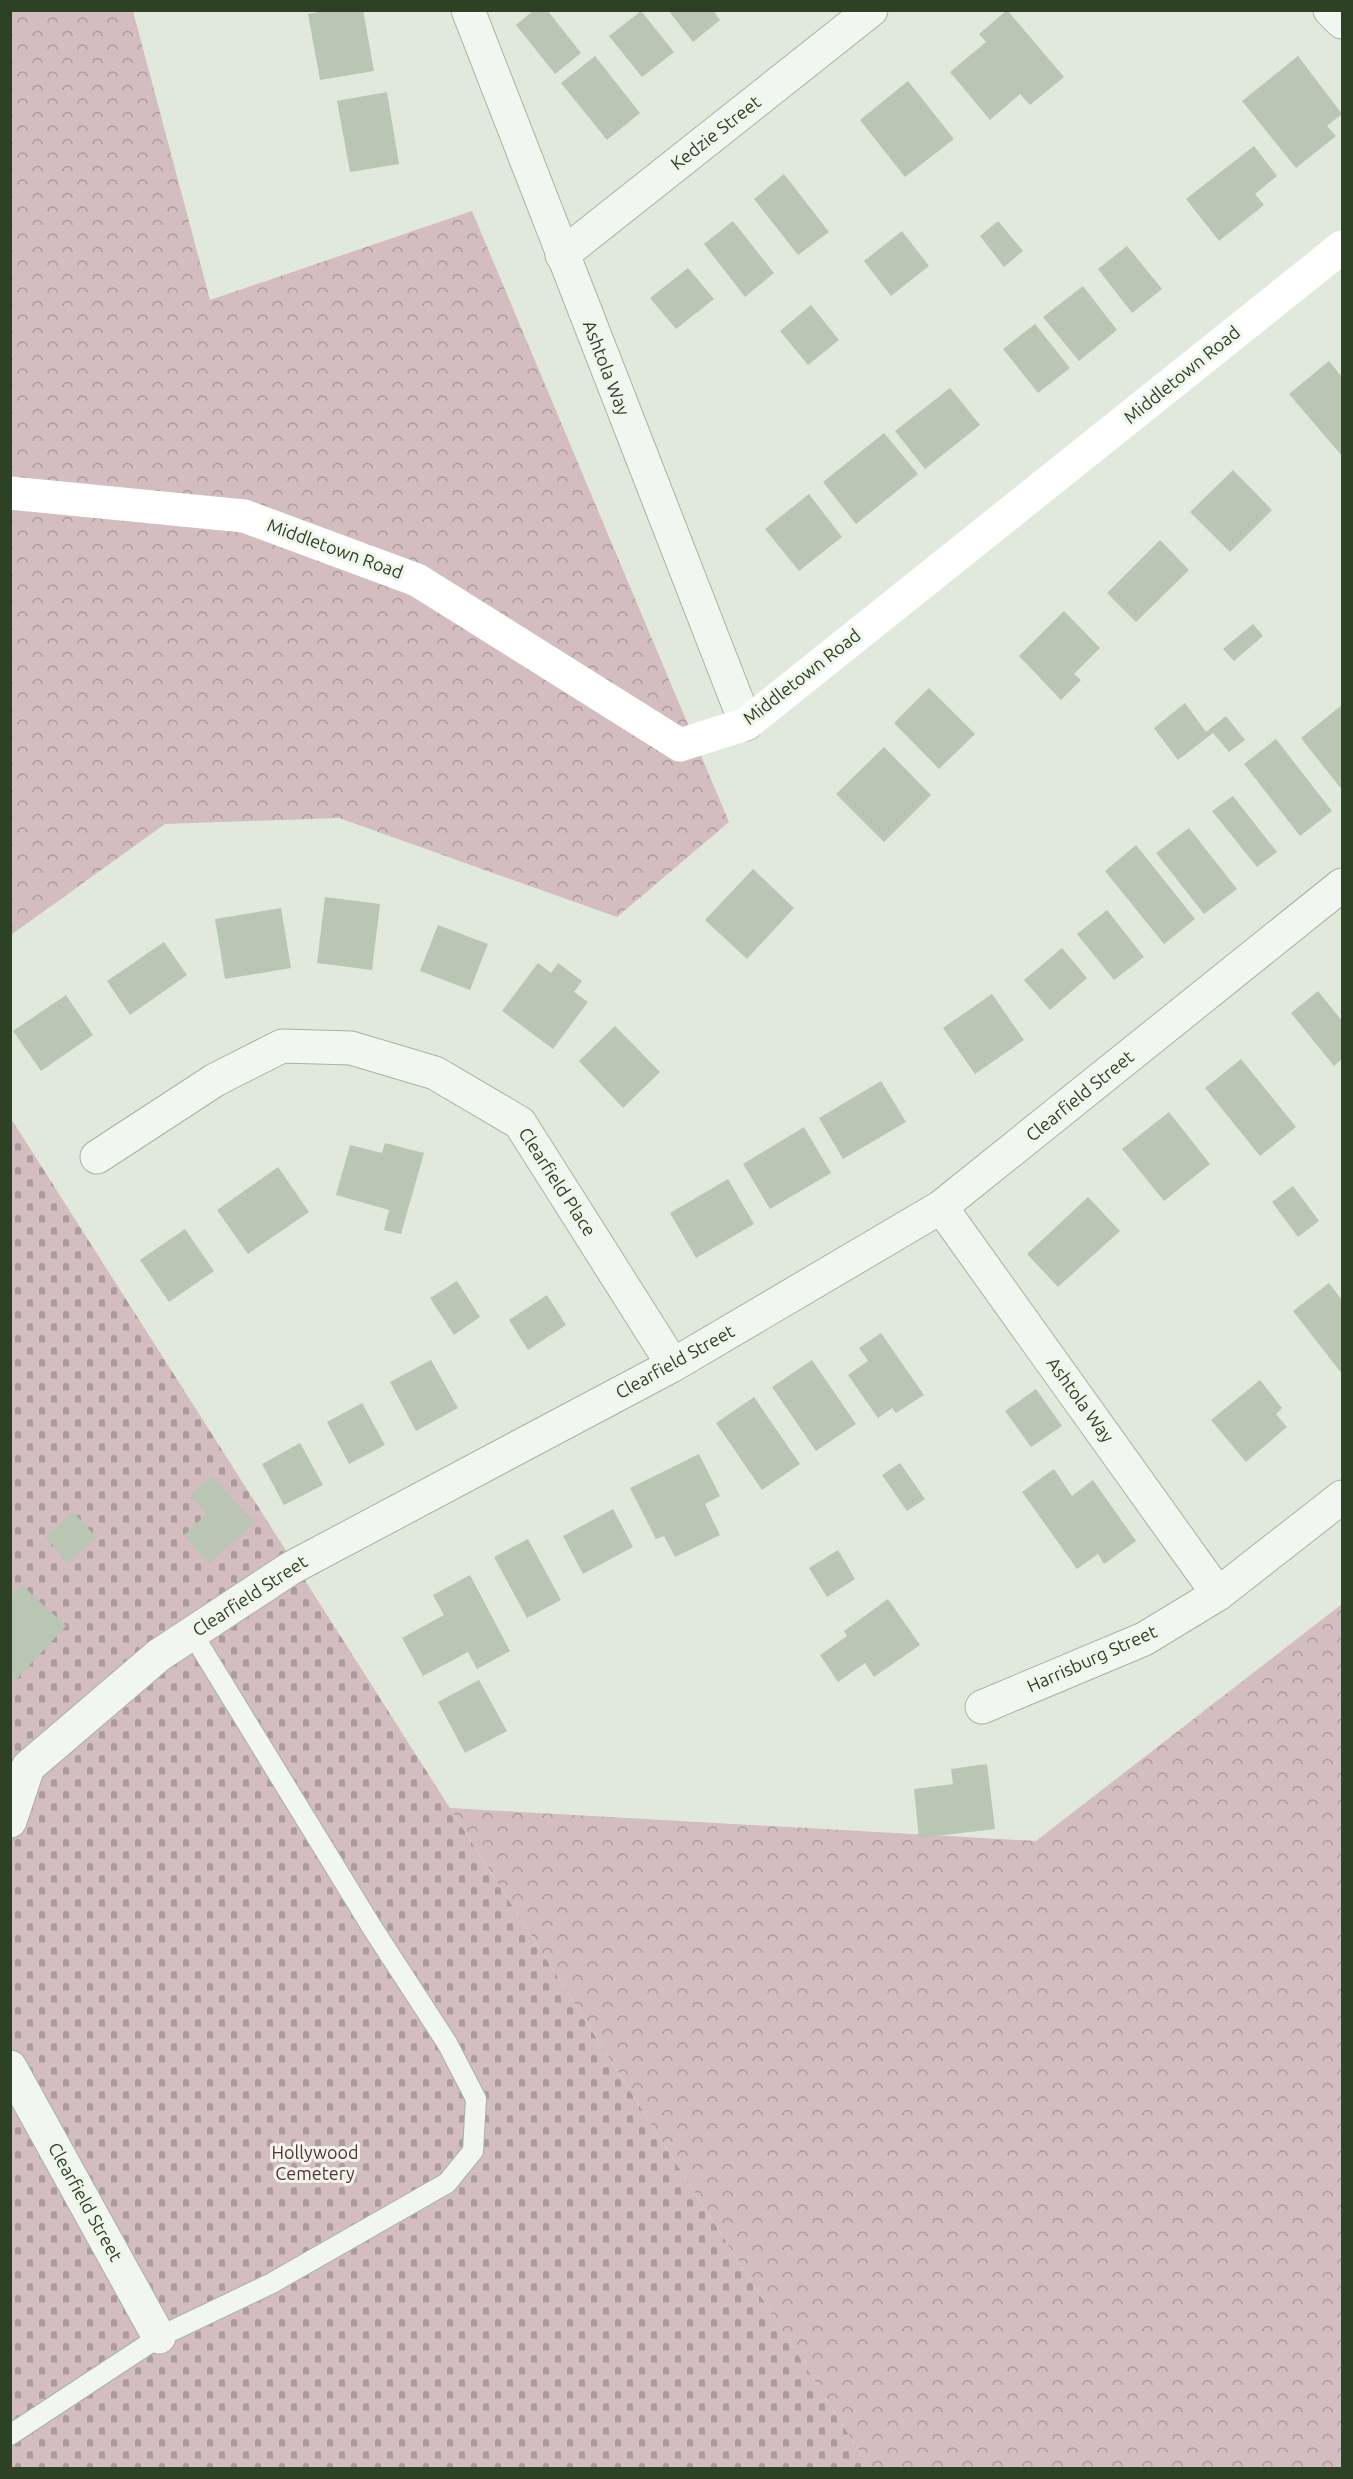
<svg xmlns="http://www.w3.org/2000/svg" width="1353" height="2479" font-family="Ubuntu,sans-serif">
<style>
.forest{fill:url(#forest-crowns)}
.cemetery{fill:url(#cemetery-stones)}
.building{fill:#b9c6b4}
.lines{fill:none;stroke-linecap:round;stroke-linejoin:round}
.lane-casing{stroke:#a7b3a2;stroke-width:22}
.street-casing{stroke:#a7b3a2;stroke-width:35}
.lane{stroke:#f2f6f0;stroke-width:20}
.street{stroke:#f2f6f0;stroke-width:33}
.secondary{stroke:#fff;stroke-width:33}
.labels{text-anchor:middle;stroke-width:6;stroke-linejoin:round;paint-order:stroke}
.street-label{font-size:18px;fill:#2d4125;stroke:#f0f6ec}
.park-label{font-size:18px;fill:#5e3035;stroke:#f0f6ec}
</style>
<defs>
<pattern id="forest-crowns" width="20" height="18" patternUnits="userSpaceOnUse" patternTransform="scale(1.5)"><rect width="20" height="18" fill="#d3bdc1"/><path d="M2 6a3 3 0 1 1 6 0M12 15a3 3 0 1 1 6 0" fill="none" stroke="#ac9b9d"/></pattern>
<pattern id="cemetery-stones" width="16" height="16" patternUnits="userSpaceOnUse" patternTransform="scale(1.5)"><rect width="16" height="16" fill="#d3bdc1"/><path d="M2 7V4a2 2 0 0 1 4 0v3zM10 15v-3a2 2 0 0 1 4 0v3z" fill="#ac9b9d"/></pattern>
</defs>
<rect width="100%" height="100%" fill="#e1e9dd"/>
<!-- forest -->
<g class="forest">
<polygon points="11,11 133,11 210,300 472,211 729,822 617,917 339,818 165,824 11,935"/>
<polygon points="1342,1604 1342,2468 870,2468 450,1808 1036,1841"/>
</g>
<!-- cemetery -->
<polygon class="cemetery" points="10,1117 870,2468 11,2468"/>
<!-- building -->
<g class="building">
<polygon points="328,10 363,10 374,71 320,80 308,14"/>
<polygon points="534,10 547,10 581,53 555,74 516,25"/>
<polygon points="668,10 713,10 720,20 693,42"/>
<polygon points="1007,10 1064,77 1030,105 1020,94 990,120 950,72 986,42 979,34"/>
<polygon points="641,11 674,52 642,77 609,36"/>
<polygon points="595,56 640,113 607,140 561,83"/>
<polygon points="1298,56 1342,114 1327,126 1336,136 1296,168 1242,101"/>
<polygon points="908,81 954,139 905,177 860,120"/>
<polygon points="387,92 399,164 350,172 337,101"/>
<polygon points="1254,146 1277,176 1255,194 1264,205 1219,241 1186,199"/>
<polygon points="784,174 829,232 798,255 754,199"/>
<polygon points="733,221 774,273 745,297 704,244"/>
<polygon points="998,221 1023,251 1004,267 980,236"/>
<polygon points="902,231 929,266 891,296 864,261"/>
<polygon points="1127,246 1162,289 1132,313 1098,269"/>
<polygon points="688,268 714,299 676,329 650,298"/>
<polygon points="1083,286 1117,330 1079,361 1043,317"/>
<polygon points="811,305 839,340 808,365 780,331"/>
<polygon points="1035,324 1070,368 1038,393 1003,349"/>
<polygon points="1329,361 1342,377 1342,456 1289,394"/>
<polygon points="950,388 980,425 925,469 895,431"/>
<polygon points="884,433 918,474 856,524 823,482"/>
<polygon points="1233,470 1272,510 1230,552 1190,512"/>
<polygon points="809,494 842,537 799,571 765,529"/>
<polygon points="1160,540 1189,570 1136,622 1107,593"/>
<polygon points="1064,611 1100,648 1074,674 1081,680 1061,700 1019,656"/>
<polygon points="1253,624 1263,636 1234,661 1223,649"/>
<polygon points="929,688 975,734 939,769 894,723"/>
<polygon points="1185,703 1206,732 1226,716 1245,740 1229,752 1213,733 1178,760 1154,728"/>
<polygon points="1342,705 1342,790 1301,738"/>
<polygon points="1276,739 1332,811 1300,836 1244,764"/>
<polygon points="884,747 931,795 884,842 836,794"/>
<polygon points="1233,796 1277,852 1257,867 1212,811"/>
<polygon points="1189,828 1237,889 1204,914 1156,853"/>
<polygon points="1136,845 1195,919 1164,944 1105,871"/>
<polygon points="753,869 794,908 747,959 705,920"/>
<polygon points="325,897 380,904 372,970 317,963"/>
<polygon points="281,908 291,968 225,979 215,919"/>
<polygon points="1107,910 1144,957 1114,980 1077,934"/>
<polygon points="438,925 488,944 470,990 420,971"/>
<polygon points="164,942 187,975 130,1015 107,981"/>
<polygon points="1062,948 1087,978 1050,1010 1024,980"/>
<polygon points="538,963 551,973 558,963 582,981 574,992 588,1002 553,1049 502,1011"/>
<polygon points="1318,991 1342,1021 1342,1059 1334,1066 1291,1013"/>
<polygon points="992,994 1024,1040 975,1074 943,1028"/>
<polygon points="66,995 93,1035 41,1071 13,1031"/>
<polygon points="615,1026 660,1072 623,1108 579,1061"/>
<polygon points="1241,1059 1296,1127 1260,1156 1205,1088"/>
<polygon points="881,1081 906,1122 843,1159 819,1118"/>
<polygon points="1169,1112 1210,1164 1164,1201 1122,1149"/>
<polygon points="804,1127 831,1173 770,1209 743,1164"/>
<polygon points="385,1143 424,1153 401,1234 384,1230 389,1210 336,1195 350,1145 382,1153"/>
<polygon points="278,1167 309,1212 248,1254 217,1210"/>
<polygon points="728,1179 754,1224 696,1258 670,1213"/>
<polygon points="1293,1186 1319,1221 1298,1237 1272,1202"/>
<polygon points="1088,1197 1120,1231 1058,1287 1027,1254"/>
<polygon points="185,1229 214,1271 169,1302 140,1260"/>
<polygon points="457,1281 480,1317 454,1335 430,1298"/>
<polygon points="1329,1283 1342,1300 1342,1374 1293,1311"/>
<polygon points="547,1295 566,1325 528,1350 509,1320"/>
<polygon points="881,1333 924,1395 896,1413 892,1408 878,1418 848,1375 868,1361 859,1348"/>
<polygon points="431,1360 458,1408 416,1431 390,1382"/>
<polygon points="812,1360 856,1424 816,1451 772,1387"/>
<polygon points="1260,1380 1282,1408 1276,1414 1287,1427 1246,1462 1211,1420"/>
<polygon points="1036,1389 1062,1426 1031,1447 1005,1411"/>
<polygon points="754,1397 800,1464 762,1490 716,1423"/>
<polygon points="362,1403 385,1445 349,1464 327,1422"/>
<polygon points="300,1443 323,1485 284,1505 262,1464"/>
<polygon points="699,1454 720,1496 705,1504 720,1535 675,1557 664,1536 656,1539 630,1488"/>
<polygon points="900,1463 925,1499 907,1511 882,1475"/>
<polygon points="1054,1469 1072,1496 1093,1480 1136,1541 1104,1564 1098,1554 1077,1569 1022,1492"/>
<polygon points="212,1476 254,1523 209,1563 184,1535 207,1514 190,1496"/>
<polygon points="613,1509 633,1547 583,1574 563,1536"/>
<polygon points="73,1512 96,1537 68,1563 45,1537"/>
<polygon points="528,1539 561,1600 527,1618 494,1557"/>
<polygon points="838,1550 855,1579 827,1597 809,1568"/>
<polygon points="470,1575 510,1651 477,1669 468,1652 423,1676 402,1638 444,1615 433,1595"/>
<polygon points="22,1585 66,1626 16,1680 10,1675 10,1597"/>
<polygon points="888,1599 920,1645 874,1677 865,1663 838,1682 820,1655 847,1636 844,1631"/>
<polygon points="479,1680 507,1731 465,1753 438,1702"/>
<polygon points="987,1764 995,1829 919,1838 914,1789 953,1784 951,1769"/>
</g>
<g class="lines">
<!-- lane casing -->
<g class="lane-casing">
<polyline id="lane" points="10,2435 159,2337 272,2283 447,2183 473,2151 476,2099 447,2043 373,1929 192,1633"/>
</g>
<!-- street casing -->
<g class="street-casing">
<g id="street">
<polyline points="468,10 746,724"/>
<polyline points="1330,10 1342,22"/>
<polyline points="562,255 871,10"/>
<polyline points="97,1157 215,1080 282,1046 351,1048 435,1073 520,1123 673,1365"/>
<polyline points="941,1207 1218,1594"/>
<polyline points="982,1707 1144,1639 1218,1594 1342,1497"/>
<polyline points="10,1821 28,1767 159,1655 291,1568 673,1365 941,1207 1342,885"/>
<polyline points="10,2067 159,2337"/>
</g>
</g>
<!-- lane -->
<use href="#lane" class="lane"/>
<!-- street -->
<use href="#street" class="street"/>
<!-- secondary -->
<polyline class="secondary" points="10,493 244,516 417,580 680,745 746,724 1342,247"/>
</g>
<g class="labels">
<!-- street labels -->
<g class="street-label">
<text transform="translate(716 133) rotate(-38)" y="6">Kedzie Street</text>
<text transform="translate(606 368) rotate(69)" y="6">Ashtola Way</text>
<text transform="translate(1182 375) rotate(-39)" y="6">Middletown Road</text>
<text transform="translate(335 549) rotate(20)" y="6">Middletown Road</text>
<text transform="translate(802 677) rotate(-38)" y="6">Middletown Road</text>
<text transform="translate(1080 1096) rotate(-39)" y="6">Clearfield Street</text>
<text transform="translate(557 1182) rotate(57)" y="6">Clearfield Place</text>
<text transform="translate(675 1362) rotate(-29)" y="6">Clearfield Street</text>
<text transform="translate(1080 1400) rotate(54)" y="6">Ashtola Way</text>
<text transform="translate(250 1596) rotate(-33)" y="6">Clearfield Street</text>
<text transform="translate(1092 1659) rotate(-24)" y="6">Harrisburg Street</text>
<text transform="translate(85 2202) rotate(61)" y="6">Clearfield Street</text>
</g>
<!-- park labels -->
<g class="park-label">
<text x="315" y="2159">Hollywood<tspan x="315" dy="21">Cemetery</tspan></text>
</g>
</g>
<!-- border -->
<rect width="1353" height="2479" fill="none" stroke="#2d4125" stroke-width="24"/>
</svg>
